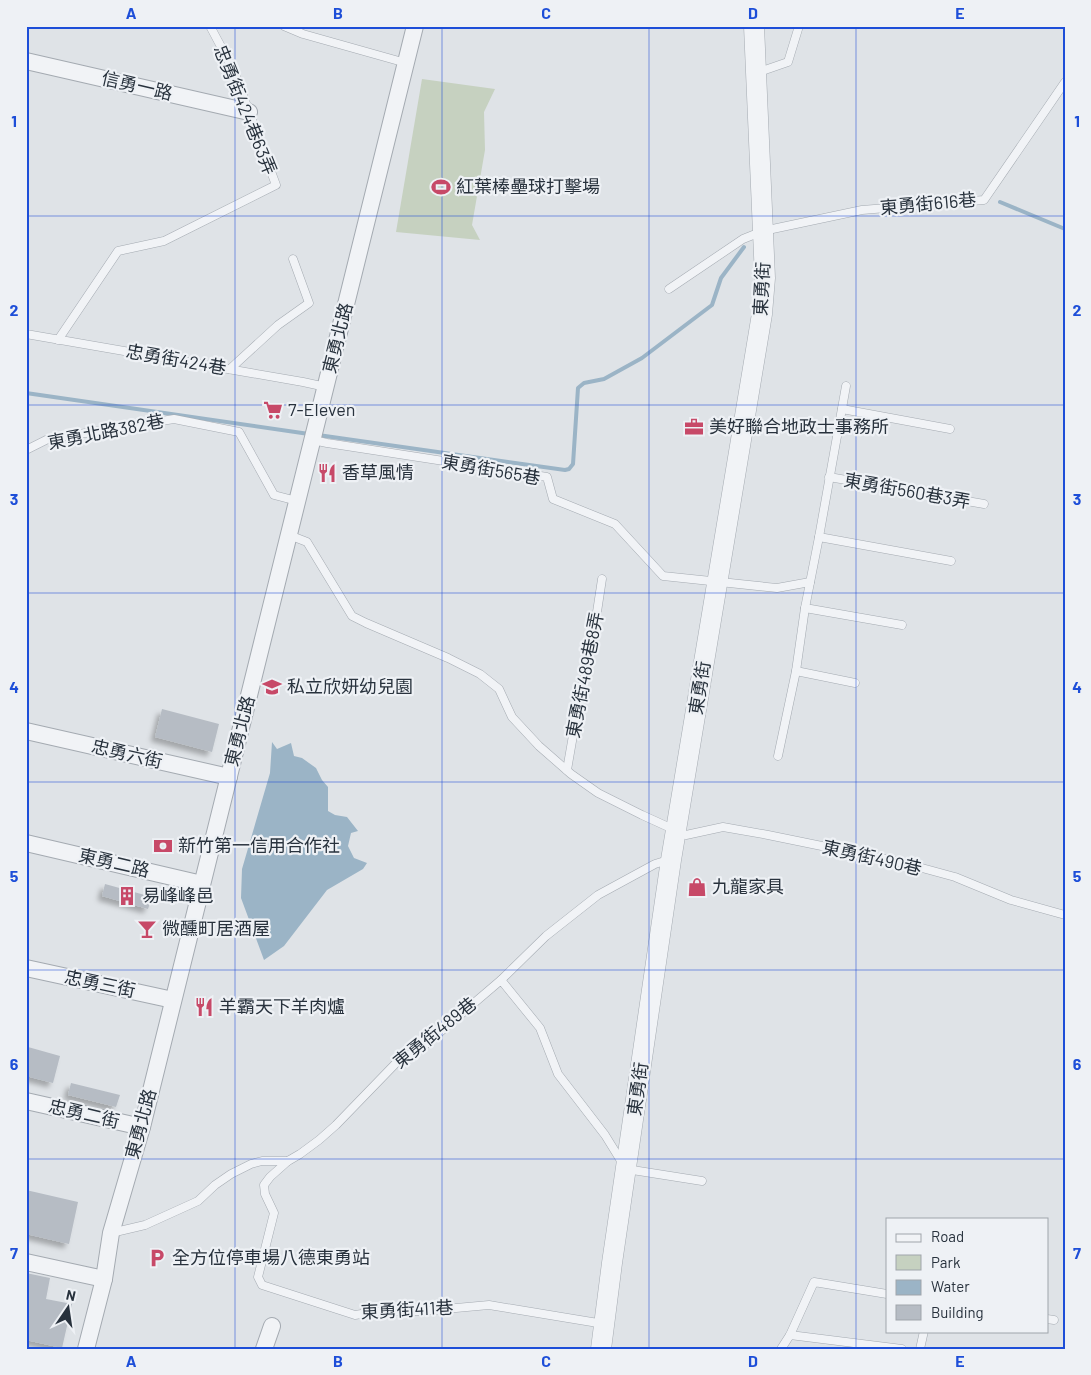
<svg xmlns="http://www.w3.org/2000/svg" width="1091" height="1375" font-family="Barlow,'Noto Sans TC',sans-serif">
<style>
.green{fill:#c6d1c0}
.water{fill:#9bb4c6}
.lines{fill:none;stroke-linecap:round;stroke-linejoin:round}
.stream{stroke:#9bb4c6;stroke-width:4}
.building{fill:#b6bcc4;filter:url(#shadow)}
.service-casing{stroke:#a4aab1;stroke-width:9}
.minor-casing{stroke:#a4aab1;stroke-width:18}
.tertiary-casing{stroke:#a4aab1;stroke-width:21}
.service{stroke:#f1f3f6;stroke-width:8}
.minor{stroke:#f1f3f6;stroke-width:16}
.tertiary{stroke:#f1f3f6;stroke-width:20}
.grid{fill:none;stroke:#1d4ed8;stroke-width:1;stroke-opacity:0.55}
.labels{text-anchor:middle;stroke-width:4.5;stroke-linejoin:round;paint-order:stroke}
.street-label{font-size:18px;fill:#28323d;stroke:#eef1f5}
.poi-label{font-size:18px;fill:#28323d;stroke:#eef1f5;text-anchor:start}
.neatline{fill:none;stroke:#1d4ed8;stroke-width:2}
.grid-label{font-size:16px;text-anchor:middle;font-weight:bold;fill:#1d4ed8}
</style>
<defs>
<filter id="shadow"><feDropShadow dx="-4.5" dy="4.5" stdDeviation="2.5" flood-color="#0004"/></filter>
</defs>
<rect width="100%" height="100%" fill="#dfe3e7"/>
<!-- green -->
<polygon class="green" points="422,79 495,89 484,112 485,150 472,225 480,240 396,232"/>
<!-- water -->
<polygon class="water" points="272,742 277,749 291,743 294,756 302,758 316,768 322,780 328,787 328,811 335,815 347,817 358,831 351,833 348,846 354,858 367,863 363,869 327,890 284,946 264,960 241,898 242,869 270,773"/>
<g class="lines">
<!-- stream -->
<g class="stream">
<polyline points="1000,202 1065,229"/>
<polyline points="26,393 309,434"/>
<polyline points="318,435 565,470 569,469 573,464 578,388 584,383 604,379 642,358 712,305 721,278 744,247"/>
</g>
</g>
<!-- building -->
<g class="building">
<polygon points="162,709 219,724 212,752 155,737"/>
<polygon points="105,884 152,897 148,909 102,896"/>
<polygon points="28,1047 60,1056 53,1083 26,1076 26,1056"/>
<polygon points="71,1083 120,1095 116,1107 68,1095"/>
<polygon points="26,1190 78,1202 69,1244 26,1234"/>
<polygon points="26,1273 50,1278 46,1299 72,1304 62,1348 26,1340"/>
</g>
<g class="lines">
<!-- service casing -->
<g class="service-casing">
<g id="service">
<polyline points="284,26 303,34 406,63"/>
<polyline points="756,73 788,62 799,26"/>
<polyline points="669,289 743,239 763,231 862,210 984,200 1065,82"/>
<polyline points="26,334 303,382 326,387"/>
<polyline points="58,340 118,251 164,241 276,185 234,71 210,26"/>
<polyline points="230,369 278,325 309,303 293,259"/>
<polyline points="842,409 950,429"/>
<polyline points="313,440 327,443 547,477 553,499 615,524 663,576 777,588 810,582"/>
<polyline points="26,450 48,439 174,419 239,432 274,495 297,501"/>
<polyline points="829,477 984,504"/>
<polyline points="289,535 307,542 352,616 366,623 448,658 480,674 499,689 512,717 539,746 571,774 598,793 642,815 686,835 723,827 768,835 900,862 955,877 1011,900 1065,915"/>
<polyline points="819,537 951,561"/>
<polyline points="805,608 902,625"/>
<polyline points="796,671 855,683"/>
<polyline points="778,756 796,671 805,608 819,537 846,386"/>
<polyline points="567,770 580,695 592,645 602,579"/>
<polyline points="501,980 546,936 598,895 655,864 668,860"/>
<polyline points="288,1161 270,1177 264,1185 265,1194 274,1213 258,1277 262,1285 355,1315 381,1311 423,1311 489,1305 604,1324"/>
<polyline points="111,1233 145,1225 198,1201 215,1185 231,1174 251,1164 262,1161 288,1161 300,1154 319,1140 336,1125 398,1061 419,1050 501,980 540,1028 558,1074 605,1135 626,1169 702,1181"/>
<polyline points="1047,1319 1054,1320"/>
<polyline points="790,1335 902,1349"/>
<polyline points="781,1349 790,1335 814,1282 887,1294"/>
<polyline points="920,1349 924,1331"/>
</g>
</g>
<!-- minor casing -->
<g class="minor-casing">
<g id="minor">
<polyline points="26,61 249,112"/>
<polyline points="26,731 229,777"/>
<polyline points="26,843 202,884"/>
<polyline points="26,968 173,1000"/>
<polyline points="26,1101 142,1127"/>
<polyline points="26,1262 104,1279"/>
<polyline points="86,1349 104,1279 111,1233 142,1127 415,26"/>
<polyline points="264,1349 272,1326"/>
</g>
</g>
<!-- tertiary casing -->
<g class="tertiary-casing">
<polyline id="tertiary" points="601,1349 612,1263 671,860 762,314 765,278 754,26"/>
</g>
<!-- service -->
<use href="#service" class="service"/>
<!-- minor -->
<use href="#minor" class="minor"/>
<!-- tertiary -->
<use href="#tertiary" class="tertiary"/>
</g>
<!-- grid -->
<path class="grid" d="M235,26V1349M442,26V1349M649,26V1349M856,26V1349M26,216H1065M26,405H1065M26,593H1065M26,782H1065M26,970H1065M26,1159H1065"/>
<!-- icons -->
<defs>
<g id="stadium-bare" transform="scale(1.5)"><path d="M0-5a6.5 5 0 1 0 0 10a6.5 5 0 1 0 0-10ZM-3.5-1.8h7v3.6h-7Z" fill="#c74968" stroke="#eef1f5" stroke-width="2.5" paint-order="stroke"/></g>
<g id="supermarket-bare" transform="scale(1.5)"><path d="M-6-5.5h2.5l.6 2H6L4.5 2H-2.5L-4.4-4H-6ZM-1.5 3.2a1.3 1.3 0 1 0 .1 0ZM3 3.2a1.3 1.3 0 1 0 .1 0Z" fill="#c74968" stroke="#eef1f5" stroke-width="2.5" paint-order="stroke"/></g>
<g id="office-bare" transform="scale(1.5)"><path d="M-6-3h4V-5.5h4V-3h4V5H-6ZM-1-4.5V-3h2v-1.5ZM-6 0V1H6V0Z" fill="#c74968" stroke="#eef1f5" stroke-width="2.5" paint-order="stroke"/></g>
<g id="restaurant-bare" transform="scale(1.5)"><path d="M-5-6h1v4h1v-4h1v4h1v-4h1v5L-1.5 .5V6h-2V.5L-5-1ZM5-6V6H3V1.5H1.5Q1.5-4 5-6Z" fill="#c74968" stroke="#eef1f5" stroke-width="2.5" paint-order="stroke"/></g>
<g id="school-bare" transform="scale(1.5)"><path d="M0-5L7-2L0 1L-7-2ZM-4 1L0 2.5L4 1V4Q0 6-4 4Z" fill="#c74968" stroke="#eef1f5" stroke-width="2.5" paint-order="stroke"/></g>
<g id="bank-bare" transform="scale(1.5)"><path d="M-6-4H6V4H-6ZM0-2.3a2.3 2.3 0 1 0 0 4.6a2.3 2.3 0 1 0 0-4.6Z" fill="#c74968" stroke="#eef1f5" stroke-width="2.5" paint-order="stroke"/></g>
<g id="shop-bare" transform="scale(1.5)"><path d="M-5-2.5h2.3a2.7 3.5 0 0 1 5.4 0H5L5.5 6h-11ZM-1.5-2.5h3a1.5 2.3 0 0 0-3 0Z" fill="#c74968" stroke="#eef1f5" stroke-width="2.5" paint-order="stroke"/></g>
<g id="building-bare" transform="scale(1.5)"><path d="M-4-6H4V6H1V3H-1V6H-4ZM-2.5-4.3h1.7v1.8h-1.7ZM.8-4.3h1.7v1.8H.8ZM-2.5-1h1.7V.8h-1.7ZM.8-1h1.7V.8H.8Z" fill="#c74968" stroke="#eef1f5" stroke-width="2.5" paint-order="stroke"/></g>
<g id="bar-bare" transform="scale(1.5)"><path d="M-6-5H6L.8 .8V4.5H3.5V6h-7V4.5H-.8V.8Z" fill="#c74968" stroke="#eef1f5" stroke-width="2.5" paint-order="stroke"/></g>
<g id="parking-bare" transform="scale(1.5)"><path d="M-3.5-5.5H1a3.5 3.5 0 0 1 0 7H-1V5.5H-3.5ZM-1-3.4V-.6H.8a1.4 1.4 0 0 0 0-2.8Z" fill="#c74968" stroke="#eef1f5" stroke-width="2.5" paint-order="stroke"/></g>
</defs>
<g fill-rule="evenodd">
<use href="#stadium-bare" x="441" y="187"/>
<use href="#supermarket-bare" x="273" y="410"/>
<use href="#office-bare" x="694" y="427"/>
<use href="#restaurant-bare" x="327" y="473"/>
<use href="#school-bare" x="272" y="687"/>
<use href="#bank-bare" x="163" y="846"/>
<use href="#shop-bare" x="697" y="887"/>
<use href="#building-bare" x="127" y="896"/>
<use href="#bar-bare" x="147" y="929"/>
<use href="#restaurant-bare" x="204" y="1007"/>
<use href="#parking-bare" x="157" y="1258"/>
</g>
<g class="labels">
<!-- street labels -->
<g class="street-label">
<text transform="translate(137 86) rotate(13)" y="6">信勇一路</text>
<text transform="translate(245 110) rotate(68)" y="6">忠勇街424巷63弄</text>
<text transform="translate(928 204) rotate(-5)" y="6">東勇街616巷</text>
<text transform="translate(762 289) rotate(-87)" y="6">東勇街</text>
<text transform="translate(338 338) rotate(-76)" y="6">東勇北路</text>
<text transform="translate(176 360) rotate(10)" y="6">忠勇街424巷</text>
<text transform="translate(106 432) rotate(-11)" y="6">東勇北路382巷</text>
<text transform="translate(491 470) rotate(10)" y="6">東勇街565巷</text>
<text transform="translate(907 491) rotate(10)" y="6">東勇街560巷3弄</text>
<text transform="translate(585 675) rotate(-79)" y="6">東勇街489巷8弄</text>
<text transform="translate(700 688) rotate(-81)" y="6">東勇街</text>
<text transform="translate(240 731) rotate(-76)" y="6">東勇北路</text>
<text transform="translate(127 754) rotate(13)" y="6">忠勇六街</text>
<text transform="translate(872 858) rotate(13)" y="6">東勇街490巷</text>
<text transform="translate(114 863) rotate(13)" y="6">東勇二路</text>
<text transform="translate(100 984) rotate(12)" y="6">忠勇三街</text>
<text transform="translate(435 1033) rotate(-39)" y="6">東勇街489巷</text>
<text transform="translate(638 1089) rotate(-82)" y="6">東勇街</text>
<text transform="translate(84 1114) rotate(13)" y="6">忠勇二街</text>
<text transform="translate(141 1124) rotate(-75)" y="6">東勇北路</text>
<text transform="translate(407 1310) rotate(-3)" y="6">東勇街411巷</text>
</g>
<!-- poi labels -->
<g class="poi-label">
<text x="456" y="193">紅葉棒壘球打擊場</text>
<text x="288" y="416">7-Eleven</text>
<text x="709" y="433">美好聯合地政士事務所</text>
<text x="342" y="479">香草風情</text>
<text x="287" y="693">私立欣妍幼兒園</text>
<text x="178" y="852">新竹第一信用合作社</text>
<text x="712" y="893">九龍家具</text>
<text x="142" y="902">易峰峰邑</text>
<text x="162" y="935">微醺町居酒屋</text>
<text x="219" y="1013">羊霸天下羊肉爐</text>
<text x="172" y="1264">全方位停車場八德東勇站</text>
</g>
</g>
<!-- border -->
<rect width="1091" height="1375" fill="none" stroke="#eef1f5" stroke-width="55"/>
<!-- legend -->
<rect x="886" y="1218" width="162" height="115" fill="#eef1f5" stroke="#9fa5ab"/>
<rect x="896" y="1234" width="25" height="8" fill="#f1f3f6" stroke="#9fa5ab"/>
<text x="931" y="1242" font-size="15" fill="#28323d">Road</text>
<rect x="896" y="1255" width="25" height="15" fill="#c6d1c0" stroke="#9fa5ab"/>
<text x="931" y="1268" font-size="15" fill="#28323d">Park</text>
<rect x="896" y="1280" width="25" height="15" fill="#9bb4c6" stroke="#9fa5ab"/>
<text x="931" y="1292" font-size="15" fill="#28323d">Water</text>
<rect x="896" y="1305" width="25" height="15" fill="#b6bcc4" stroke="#9fa5ab"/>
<text x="931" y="1318" font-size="15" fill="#28323d">Building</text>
<!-- north arrow -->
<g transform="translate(68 1308) rotate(13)" stroke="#eef1f5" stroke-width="4" paint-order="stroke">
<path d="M0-4L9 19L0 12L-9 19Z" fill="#28323d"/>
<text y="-8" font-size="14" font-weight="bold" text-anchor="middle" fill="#28323d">N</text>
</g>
<rect x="28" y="28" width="1036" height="1320" class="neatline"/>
<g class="grid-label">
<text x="131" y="19">A</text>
<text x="338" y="19">B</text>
<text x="546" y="19">C</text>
<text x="753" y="19">D</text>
<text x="960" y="19">E</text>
<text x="14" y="127">1</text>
<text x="1077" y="127">1</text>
<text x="14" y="316">2</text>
<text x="1077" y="316">2</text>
<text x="14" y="505">3</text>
<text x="1077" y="505">3</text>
<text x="14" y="693">4</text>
<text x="1077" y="693">4</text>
<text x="14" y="882">5</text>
<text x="1077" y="882">5</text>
<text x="14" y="1070">6</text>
<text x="1077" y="1070">6</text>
<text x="14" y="1259">7</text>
<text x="1077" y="1259">7</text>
<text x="131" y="1367">A</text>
<text x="338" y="1367">B</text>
<text x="546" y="1367">C</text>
<text x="753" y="1367">D</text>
<text x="960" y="1367">E</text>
</g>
</svg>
